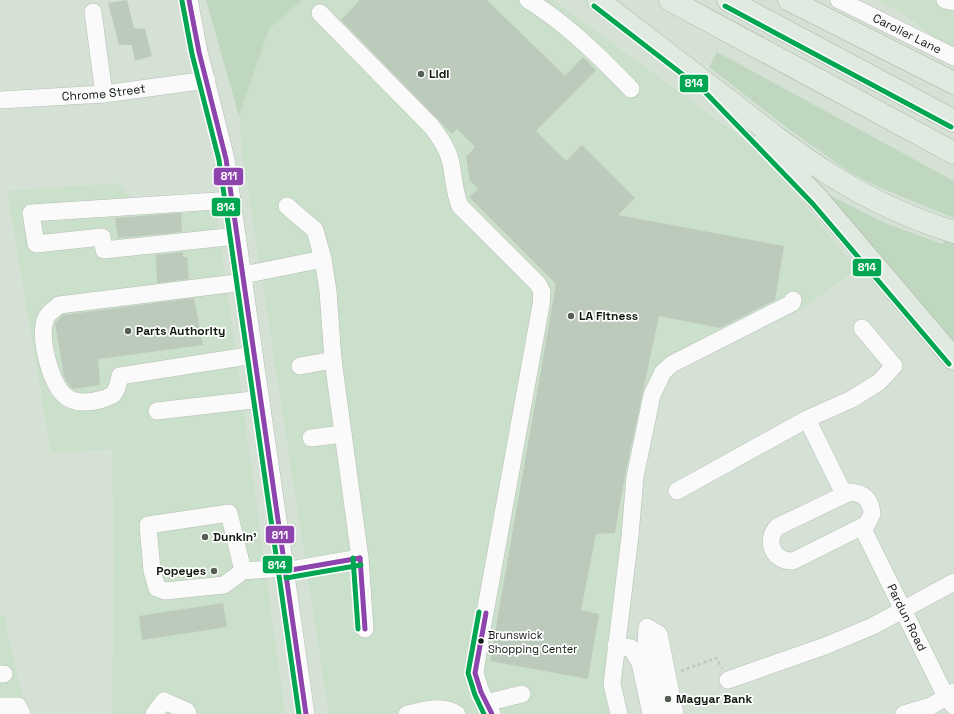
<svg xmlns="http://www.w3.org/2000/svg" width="954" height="714" font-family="'Space Grotesk',sans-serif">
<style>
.built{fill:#cbe0ca}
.green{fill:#c0d7bf}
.building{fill:#bccabc}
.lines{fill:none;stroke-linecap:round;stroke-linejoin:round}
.minor-casing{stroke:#b5bfb5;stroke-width:18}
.highway-casing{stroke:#a5b4a4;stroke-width:23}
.path{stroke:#c2c5c2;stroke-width:2.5;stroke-dasharray:3 3;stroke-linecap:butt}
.minor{stroke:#f9faf9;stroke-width:17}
.highway{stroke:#e0eae0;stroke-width:22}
.bus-1-casing{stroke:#fff;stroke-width:8}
.bus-2-casing{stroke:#fff;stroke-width:8}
.bus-1{stroke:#8e44ad;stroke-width:5}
.bus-2{stroke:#00a651;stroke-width:5}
.poi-dot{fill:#555f55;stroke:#fff;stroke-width:1.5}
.bus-dot{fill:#111910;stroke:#fff;stroke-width:1.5}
.labels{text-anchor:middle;stroke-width:3.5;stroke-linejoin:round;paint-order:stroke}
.bus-label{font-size:11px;fill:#111910;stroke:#fff;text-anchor:start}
.street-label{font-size:12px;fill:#111910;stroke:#fff}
.poi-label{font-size:12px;font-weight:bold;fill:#111910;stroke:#fff;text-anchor:start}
.line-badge{stroke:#fff;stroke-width:1.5}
.badge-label{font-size:11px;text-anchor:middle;font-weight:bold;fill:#fff}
</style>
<rect width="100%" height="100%" fill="#d4e1d4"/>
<!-- built -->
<g class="built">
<polygon points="302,0 553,0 760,151 857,269 800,310 677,371 671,377 661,398 644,478 639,537 622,683 628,714 329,714 242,150 239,116 269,29"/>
<polygon points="876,0 954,0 954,53 904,14"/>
<polygon points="120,183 134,204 214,193 285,714 112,714 114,565 112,449 51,453 7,191"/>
<polygon points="0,616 4,616 26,714 0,714"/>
</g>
<!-- green -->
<g class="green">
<polygon points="206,0 302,0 269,29 239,116"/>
<polygon points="717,52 954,181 954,218 881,188 851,173 786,127 709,67"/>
<polygon points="827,194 887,224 943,244 954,221 954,349"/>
</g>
<!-- building -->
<g class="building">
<polygon points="127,0 134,28 145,29 152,56 135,61 132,45 119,45 108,3"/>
<polygon points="360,0 487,0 565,76 583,57 596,70 536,131 566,161 582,145 635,198 618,215 784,246 775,300 720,328 659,316 625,475 615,533 596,534 581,610 599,614 588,679 490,661 556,284 469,197 478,189 470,181 466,157 475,147 457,129 452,134 341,20"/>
<polygon points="181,213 182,232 118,238 115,218"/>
<polygon points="183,252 183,257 187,257 189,279 157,283 156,255"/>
<polygon points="194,298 203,345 98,359 100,385 73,389 67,382 64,377 55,323 63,315"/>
<polygon points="223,603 227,627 142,640 139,616"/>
</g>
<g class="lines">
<!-- minor casing -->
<g class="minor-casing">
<g id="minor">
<polyline points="189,0 199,52 226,159 306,714"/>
<path d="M528,0C566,23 600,57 631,89"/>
<path id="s1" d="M839,0L954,57"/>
<polyline points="945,0 954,2"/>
<polyline points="93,12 104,94"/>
<path d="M320,13L432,127C440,138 448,149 451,163C454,178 454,192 460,206L538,284L542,292L541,305L479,646L475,673L481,692L492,714"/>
<path id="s2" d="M0,100L104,94L207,80"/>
<polyline points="232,200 31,213 36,244 102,237 104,250 237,236"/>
<polyline points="287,206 315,230 323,259 328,291 333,360 360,558 365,629"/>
<polyline points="243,275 323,259"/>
<path d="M244,282L59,305C55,309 48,313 46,318C38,336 50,380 63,394C76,407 98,402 113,395L117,388L120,376L254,355"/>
<polyline points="300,366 333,360"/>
<polyline points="157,411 261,399"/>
<polyline points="807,419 844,494"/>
<polyline points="311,438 343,434"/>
<polyline points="677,491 807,419 852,399 879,382 894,366 862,328"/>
<path d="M850,492C864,493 871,500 872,514L867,524L793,561C774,562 764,542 777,527Z"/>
<path id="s3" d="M862,527L946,697L954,706"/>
<polyline points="243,571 229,513 148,525 152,571 157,588 165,591 224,585 243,571 285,568"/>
<polyline points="285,571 360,558"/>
<polyline points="616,646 631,648 640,663 651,714"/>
<polyline points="0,674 4,674"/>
<polyline points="728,680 825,646 873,626 954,582"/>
<polyline points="486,703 522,694"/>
<polyline points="0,706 18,706 22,714"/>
<polyline points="154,714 164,701 187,711 188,714"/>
<path d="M407,714C423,711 442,704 457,714"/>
<polyline points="619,714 612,684 630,536 635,477 652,395 663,372 672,364 792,303 793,300"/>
<polyline points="662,714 646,643 647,627 659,634 675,714"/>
<polyline points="904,714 931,706 954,692"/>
</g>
</g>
<!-- highway casing -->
<g class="highway-casing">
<g id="highway">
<path d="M598,0C640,32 681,64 723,96C799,156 860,203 954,232"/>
<polyline points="670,0 954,153"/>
<polyline points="728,0 954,121"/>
<polyline points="789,0 954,83"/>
<polyline points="764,142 818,199 954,359"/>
</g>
</g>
<!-- path -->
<polyline class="path" points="681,671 716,658 722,668"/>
<!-- minor -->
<use href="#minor" class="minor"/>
<!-- highway -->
<use href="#highway" class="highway"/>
<!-- bus-1 casing -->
<g class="bus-1-casing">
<g id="bus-1">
<polyline points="189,0 199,52 226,159 306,714"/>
<polyline points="360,558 365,629"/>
<polyline points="285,571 360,558"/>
<polyline points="486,613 475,673 481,692 492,714"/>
</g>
</g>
<!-- bus-2 casing -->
<g class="bus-2-casing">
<g id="bus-2">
<polyline points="182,1 192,54 219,160 299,714"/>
<polyline points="594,6 704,91 813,204 949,364"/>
<polyline points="725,6 951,127"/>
<polyline points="353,558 358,629"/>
<polyline points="286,578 361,565"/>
<polyline points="479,612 468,673 475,695 484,714"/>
</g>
</g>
<!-- bus-1 -->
<use href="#bus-1" class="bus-1"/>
<!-- bus-2 -->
<use href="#bus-2" class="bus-2"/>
</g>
<!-- markers -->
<g class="poi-dot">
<circle cx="421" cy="74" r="4"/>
<circle cx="571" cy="316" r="4"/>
<circle cx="128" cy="331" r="4"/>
<circle cx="205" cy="537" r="4"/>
<circle cx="214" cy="571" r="4"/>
<circle cx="668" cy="699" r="4"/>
</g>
<circle class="bus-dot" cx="481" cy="641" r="3.5"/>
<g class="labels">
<!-- bus labels -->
<g class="bus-label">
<text x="488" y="639">Brunswick<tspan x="488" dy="14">Shopping Center</tspan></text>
</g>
<!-- street labels -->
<g class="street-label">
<text dy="4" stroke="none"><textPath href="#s1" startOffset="76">Carolier Lane</textPath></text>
<text dy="4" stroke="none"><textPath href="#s2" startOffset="104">Chrome Street</textPath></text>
<text dy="4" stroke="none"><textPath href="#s3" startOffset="101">Pardun Road</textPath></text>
</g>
<!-- poi labels -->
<g class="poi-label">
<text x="429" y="78">Lidl</text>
<text x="579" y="320">LA Fitness</text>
<text x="136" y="335">Parts Authority</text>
<text x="213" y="541">Dunkin'</text>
<text x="206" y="575" text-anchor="end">Popeyes</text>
<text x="676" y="703">Magyar Bank</text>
</g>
</g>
<g class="line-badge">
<rect x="679" y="74" width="30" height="19" rx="4" fill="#00a651"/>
<rect x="213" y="167" width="31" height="19" rx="4" fill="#8e44ad"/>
<rect x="211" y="197" width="30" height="20" rx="4" fill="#00a651"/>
<rect x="852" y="258" width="30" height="19" rx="4" fill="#00a651"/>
<rect x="265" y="525" width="30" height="19" rx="4" fill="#8e44ad"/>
<rect x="262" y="555" width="31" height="19" rx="4" fill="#00a651"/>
</g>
<g class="badge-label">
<text x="694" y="87">814</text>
<text x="229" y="180">811</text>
<text x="226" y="211">814</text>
<text x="867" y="271">814</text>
<text x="280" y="539">811</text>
<text x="277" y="569">814</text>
</g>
</svg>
